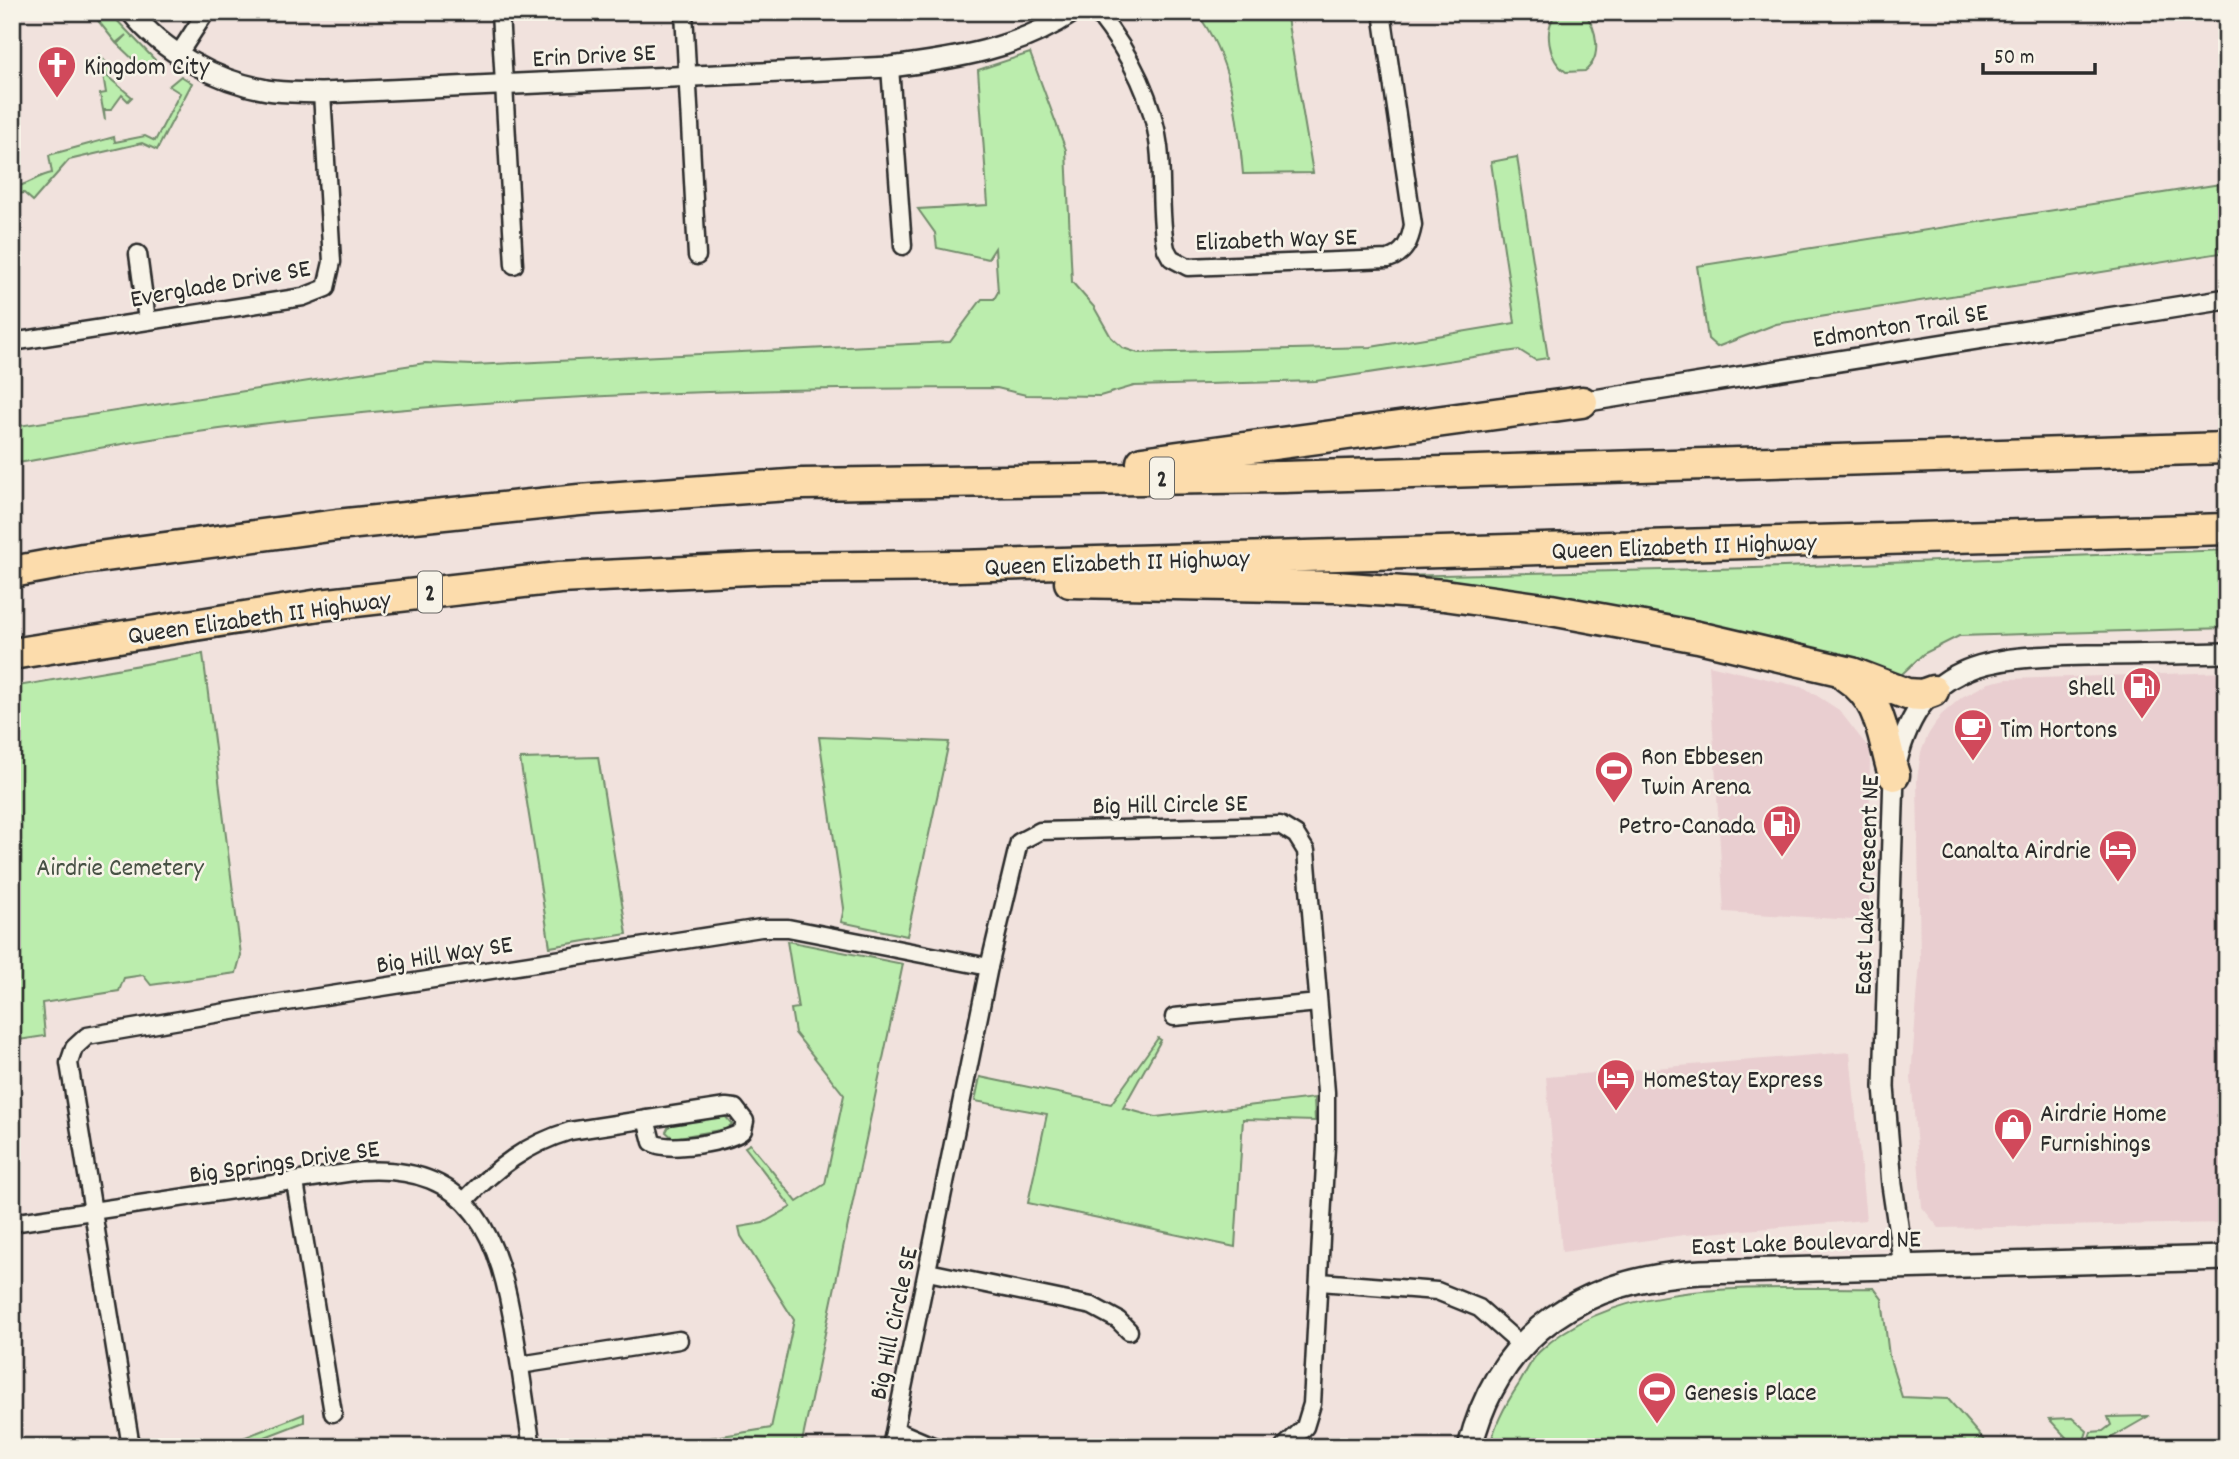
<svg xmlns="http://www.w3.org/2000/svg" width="2239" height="1459" font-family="Dekko,sans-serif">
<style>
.built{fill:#e9ced0}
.green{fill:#bbedad;stroke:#738c6c;stroke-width:2}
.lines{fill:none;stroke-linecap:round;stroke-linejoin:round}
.minor-casing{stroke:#2b2b2b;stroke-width:21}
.tertiary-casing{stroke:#2b2b2b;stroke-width:24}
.secondary-casing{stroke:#2b2b2b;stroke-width:28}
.motorway-casing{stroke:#2b2b2b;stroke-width:35}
.minor{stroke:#f7f3e8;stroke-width:16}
.tertiary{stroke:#f7f3e8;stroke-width:19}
.secondary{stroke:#f7f3e8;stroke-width:23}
.motorway{stroke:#fcdcac;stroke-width:30}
.labels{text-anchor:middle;stroke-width:5;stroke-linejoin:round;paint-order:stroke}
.shield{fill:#f7f3e8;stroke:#686764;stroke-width:2}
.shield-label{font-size:24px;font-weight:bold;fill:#2b2b2b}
.street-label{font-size:26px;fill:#2b2b2b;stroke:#f7f3e8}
.poi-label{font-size:26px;fill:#2b2b2b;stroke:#f7f3e8;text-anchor:start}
.park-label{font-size:26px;fill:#485245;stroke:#f7f3e8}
</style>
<rect width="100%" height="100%" fill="#f1e2dd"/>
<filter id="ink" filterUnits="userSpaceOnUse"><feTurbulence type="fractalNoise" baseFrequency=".0143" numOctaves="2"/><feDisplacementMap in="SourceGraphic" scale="14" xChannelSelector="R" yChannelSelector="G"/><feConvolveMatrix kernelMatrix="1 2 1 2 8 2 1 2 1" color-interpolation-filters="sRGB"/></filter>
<g filter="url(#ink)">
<!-- built -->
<g class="built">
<polygon points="1709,665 1805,688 1839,710 1870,750 1869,921 1724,912"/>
<polygon points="2227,672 2227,1223 1939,1228 1922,1207 1911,1077 1920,961 1917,780 1921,752 1928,735 1941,715 1962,697 1989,683 2007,679"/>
<polygon points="1850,1052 1866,1220 1684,1235 1562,1252 1546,1077"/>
</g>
<!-- green -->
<g class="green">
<polygon points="91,12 109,12 155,60 155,67 140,66 117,44 126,35 116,43"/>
<path d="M1196,12H1286L1313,173L1243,174C1238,118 1232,58 1196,12Z"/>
<path d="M1557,12H1584C1597,28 1603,57 1585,71L1566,72C1548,60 1543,29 1557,12Z"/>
<path d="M1030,53L1066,150L1072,282L1094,307L1111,337L1123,348L1138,353L1371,347L1515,323L1491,162L1517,157L1548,358L1535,360L1519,350L1316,381L1134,386L1100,396L1026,395L997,388C725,388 454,396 184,434C127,442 69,454 12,464V427L425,363L473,365L950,342L982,299H994L998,292L995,248L988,259L937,248L935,233L918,209L988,205L978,70Z"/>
<polygon points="100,56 112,69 107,76 132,97 128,101 122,95 111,110 104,110 105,120 100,94 106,93"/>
<path d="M181,76L192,83L157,150L142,143L69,160L33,201L24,193L12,195V188C28,185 37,176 52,173L49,155L114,137L115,142L145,136L155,141L180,93L169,86Z"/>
<polygon points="2227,183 2227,252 1776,324 1717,347 1708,339 1697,266"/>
<polygon points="2227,550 2227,628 1959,636 1923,654 1899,677 1598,606 1395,576 1754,568"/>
<polygon points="203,654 241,955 236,973 151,985 143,975 124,978 119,991 42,1003 45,1036 12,1041 12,687"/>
<polygon points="819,737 949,742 907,936 841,922 844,908"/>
<polygon points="598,757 627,934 550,947 520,759"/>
<polygon points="787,941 903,964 801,1447 654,1447 771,1428 794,1320 741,1236 739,1227 763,1223 791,1207 745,1147 750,1144 797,1202 825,1184 844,1095 795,1033 791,1009 798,1008"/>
<polygon points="1158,1038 1161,1040 1123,1108 1156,1117 1314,1098 1315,1121 1243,1119 1235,1247 1028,1203 1047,1114 975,1101 980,1077 1111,1104"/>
<polygon points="725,1116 732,1124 726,1129 673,1138 666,1132 670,1124"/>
<path d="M1874,1288L1882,1299L1889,1356L1902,1397L1948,1399L1990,1447H1490C1494,1425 1507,1402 1519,1384C1525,1374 1531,1360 1539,1352C1619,1274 1771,1290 1874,1288Z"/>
<polygon points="304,1414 304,1422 239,1447 156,1444 155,1440 233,1442"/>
<polygon points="2149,1416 2095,1447 2086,1447 2091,1432 2103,1431 2111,1425 2108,1417"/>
<polygon points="2072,1418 2087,1431 2082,1447 2075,1447 2049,1419"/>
</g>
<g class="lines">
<!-- minor casing -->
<g class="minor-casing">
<g id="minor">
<polyline points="500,12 514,265"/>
<polyline points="684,12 697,256"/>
<path d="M1097,12C1128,51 1153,97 1159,147C1163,181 1159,216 1166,249L1171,258L1188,267L1388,259C1405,254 1410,241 1413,225L1382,12"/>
<polyline points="178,55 206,12"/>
<polyline points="890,67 903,246"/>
<polyline points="138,254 147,320"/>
<polyline points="12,342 303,297 326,288 332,262 322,93"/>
<polyline points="1174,1017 1318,1003"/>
<polyline points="295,1182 333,1413"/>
<path d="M465,1200C497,1167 527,1144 570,1131L726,1107L735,1108L745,1121L743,1130C733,1142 664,1153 652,1142L646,1119"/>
<path d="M12,1223L360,1171C474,1163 500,1239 515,1335C521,1372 526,1409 532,1447"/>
<polyline points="928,1272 1092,1306 1118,1320 1129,1331"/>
<polyline points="1320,1282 1437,1291 1479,1308 1522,1346"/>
<polyline points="520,1365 679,1340"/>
<polyline points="895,1430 935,1447"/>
<polyline points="131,1447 69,1063 74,1048 87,1036 261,1006 761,928 788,928 989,967"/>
<polyline points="891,1447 989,967 1019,842 1040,831 1280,825 1296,835 1306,851 1326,1092 1326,1146 1312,1404 1305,1427 1284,1447"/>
</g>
</g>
<!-- tertiary casing -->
<g class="tertiary-casing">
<g id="tertiary">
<path d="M131,12C163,52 216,81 267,90C284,93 304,92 322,93L890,67C954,59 1018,49 1073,12"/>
<polyline points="1582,402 2227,299"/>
<path d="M1904,1266L1892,1185L1884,1087L1894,775C1916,659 1988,657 2088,655C2134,655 2180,654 2227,653"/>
</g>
</g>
<!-- secondary casing -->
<g class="secondary-casing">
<path id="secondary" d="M1470,1447C1499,1330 1586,1278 1701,1272L2227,1258"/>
</g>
<!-- motorway casing -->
<g class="motorway-casing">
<g id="motorway">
<polyline points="1142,462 1582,402"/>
<polyline points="12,572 83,559 337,525 579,500 802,484 1283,477 2227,448"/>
<polyline points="1070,582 1335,587 1444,595 1551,610 1698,637 1852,673 1907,694 1922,695 1933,691"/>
<polyline points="12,654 320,605 559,578 772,568 959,566 2227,529"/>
<path d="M1847,677C1883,700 1882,738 1894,775"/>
</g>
</g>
<!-- minor -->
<use href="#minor" class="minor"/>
<!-- tertiary -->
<use href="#tertiary" class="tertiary"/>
<!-- secondary -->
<use href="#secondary" class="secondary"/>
<!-- motorway -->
<use href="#motorway" class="motorway"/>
</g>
</g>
<!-- icons -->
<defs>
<g id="church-pin" transform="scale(2.0125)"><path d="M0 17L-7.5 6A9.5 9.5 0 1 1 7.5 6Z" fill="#d1495b" stroke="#f7f3e8"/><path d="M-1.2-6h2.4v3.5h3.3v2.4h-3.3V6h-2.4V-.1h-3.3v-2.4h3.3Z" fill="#fff"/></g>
<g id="fuel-pin" transform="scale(2.0125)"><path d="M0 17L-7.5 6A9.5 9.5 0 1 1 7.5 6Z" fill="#d1495b" stroke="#f7f3e8"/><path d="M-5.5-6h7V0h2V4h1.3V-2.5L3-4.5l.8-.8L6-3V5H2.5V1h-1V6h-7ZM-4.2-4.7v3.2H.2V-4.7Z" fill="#fff"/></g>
<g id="cafe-pin" transform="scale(2.0125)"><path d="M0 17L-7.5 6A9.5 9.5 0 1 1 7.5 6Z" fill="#d1495b" stroke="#f7f3e8"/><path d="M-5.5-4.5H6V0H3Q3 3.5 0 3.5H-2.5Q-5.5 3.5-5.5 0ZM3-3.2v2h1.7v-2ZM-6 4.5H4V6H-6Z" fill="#fff"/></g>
<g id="stadium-pin" transform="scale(2.0125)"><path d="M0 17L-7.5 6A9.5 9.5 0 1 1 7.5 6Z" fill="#d1495b" stroke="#f7f3e8"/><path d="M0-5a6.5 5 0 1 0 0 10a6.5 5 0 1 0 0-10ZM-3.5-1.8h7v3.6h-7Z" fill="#fff"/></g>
<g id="hotel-pin" transform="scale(2.0125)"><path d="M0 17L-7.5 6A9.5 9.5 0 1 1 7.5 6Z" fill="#d1495b" stroke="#f7f3e8"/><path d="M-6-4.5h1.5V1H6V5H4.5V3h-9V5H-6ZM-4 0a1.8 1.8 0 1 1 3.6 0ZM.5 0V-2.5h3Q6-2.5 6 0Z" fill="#fff"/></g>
<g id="shop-pin" transform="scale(2.0125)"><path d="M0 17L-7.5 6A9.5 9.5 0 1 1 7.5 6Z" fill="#d1495b" stroke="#f7f3e8"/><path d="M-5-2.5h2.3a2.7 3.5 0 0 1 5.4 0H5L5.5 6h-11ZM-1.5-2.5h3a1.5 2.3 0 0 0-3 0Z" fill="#fff"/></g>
</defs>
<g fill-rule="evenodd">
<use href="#church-pin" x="57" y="65"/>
<use href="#fuel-pin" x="2142" y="686"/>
<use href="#cafe-pin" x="1973" y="728"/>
<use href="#stadium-pin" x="1614" y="770"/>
<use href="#fuel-pin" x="1782" y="824"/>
<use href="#hotel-pin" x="2118" y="849"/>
<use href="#hotel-pin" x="1616" y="1078"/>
<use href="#shop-pin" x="2013" y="1127"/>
<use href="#stadium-pin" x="1657" y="1391"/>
</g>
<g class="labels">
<!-- shield labels -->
<g class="shield">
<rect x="1150" y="457.5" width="24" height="41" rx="5"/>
<rect x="418" y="571.5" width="24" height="41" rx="5"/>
</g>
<g class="shield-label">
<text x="1162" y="486">2</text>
<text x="430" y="600">2</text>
</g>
<!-- street labels -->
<g class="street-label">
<text transform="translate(594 54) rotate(-3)" y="9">Erin Drive SE</text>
<text transform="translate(1276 238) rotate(-2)" y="9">Elizabeth Way SE</text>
<text transform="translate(220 282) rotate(-10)" y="9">Everglade Drive SE</text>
<text transform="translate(1900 324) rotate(-9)" y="9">Edmonton Trail SE</text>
<text transform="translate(1684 545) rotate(-2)" y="9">Queen Elizabeth II Highway</text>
<text transform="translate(1117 561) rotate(-2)" y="9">Queen Elizabeth II Highway</text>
<text transform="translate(259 616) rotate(-8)" y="9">Queen Elizabeth II Highway</text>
<text transform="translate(1170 803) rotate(-1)" y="9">Big Hill Circle SE</text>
<text transform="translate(1865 885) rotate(-88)" y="9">East Lake Crescent NE</text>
<text transform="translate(444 953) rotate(-9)" y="9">Big Hill Way SE</text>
<text transform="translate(284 1160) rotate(-8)" y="9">Big Springs Drive SE</text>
<text transform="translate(1806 1241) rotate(-2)" y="9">East Lake Boulevard NE</text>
<text transform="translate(892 1323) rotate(-78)" y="9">Big Hill Circle SE</text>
</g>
<!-- poi labels -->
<g class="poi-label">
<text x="84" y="74">Kingdom City</text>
<text x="2115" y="695" text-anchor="end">Shell</text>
<text x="2000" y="737">Tim Hortons</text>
<text x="1641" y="764">Ron Ebbesen<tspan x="1641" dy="30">Twin Arena</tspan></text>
<text x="1755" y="833" text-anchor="end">Petro-Canada</text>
<text x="2091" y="858" text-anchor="end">Canalta Airdrie</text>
<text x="1643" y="1087">HomeStay Express</text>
<text x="2040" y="1121">Airdrie Home<tspan x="2040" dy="30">Furnishings</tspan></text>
<text x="1684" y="1400">Genesis Place</text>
</g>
<!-- park labels -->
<g class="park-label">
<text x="120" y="875">Airdrie Cemetery</text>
</g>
</g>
<!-- margin -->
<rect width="2239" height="1459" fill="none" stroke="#f7f3e8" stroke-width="42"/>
<rect x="21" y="21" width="2197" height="1417" fill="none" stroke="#2b2b2b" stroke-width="2.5" filter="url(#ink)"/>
<!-- scale -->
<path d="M1983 63v10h112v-10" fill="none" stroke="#2b2b2b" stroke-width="3.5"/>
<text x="1994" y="63" font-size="21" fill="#2b2b2b" stroke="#f7f3e8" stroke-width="5" paint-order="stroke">50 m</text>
</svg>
